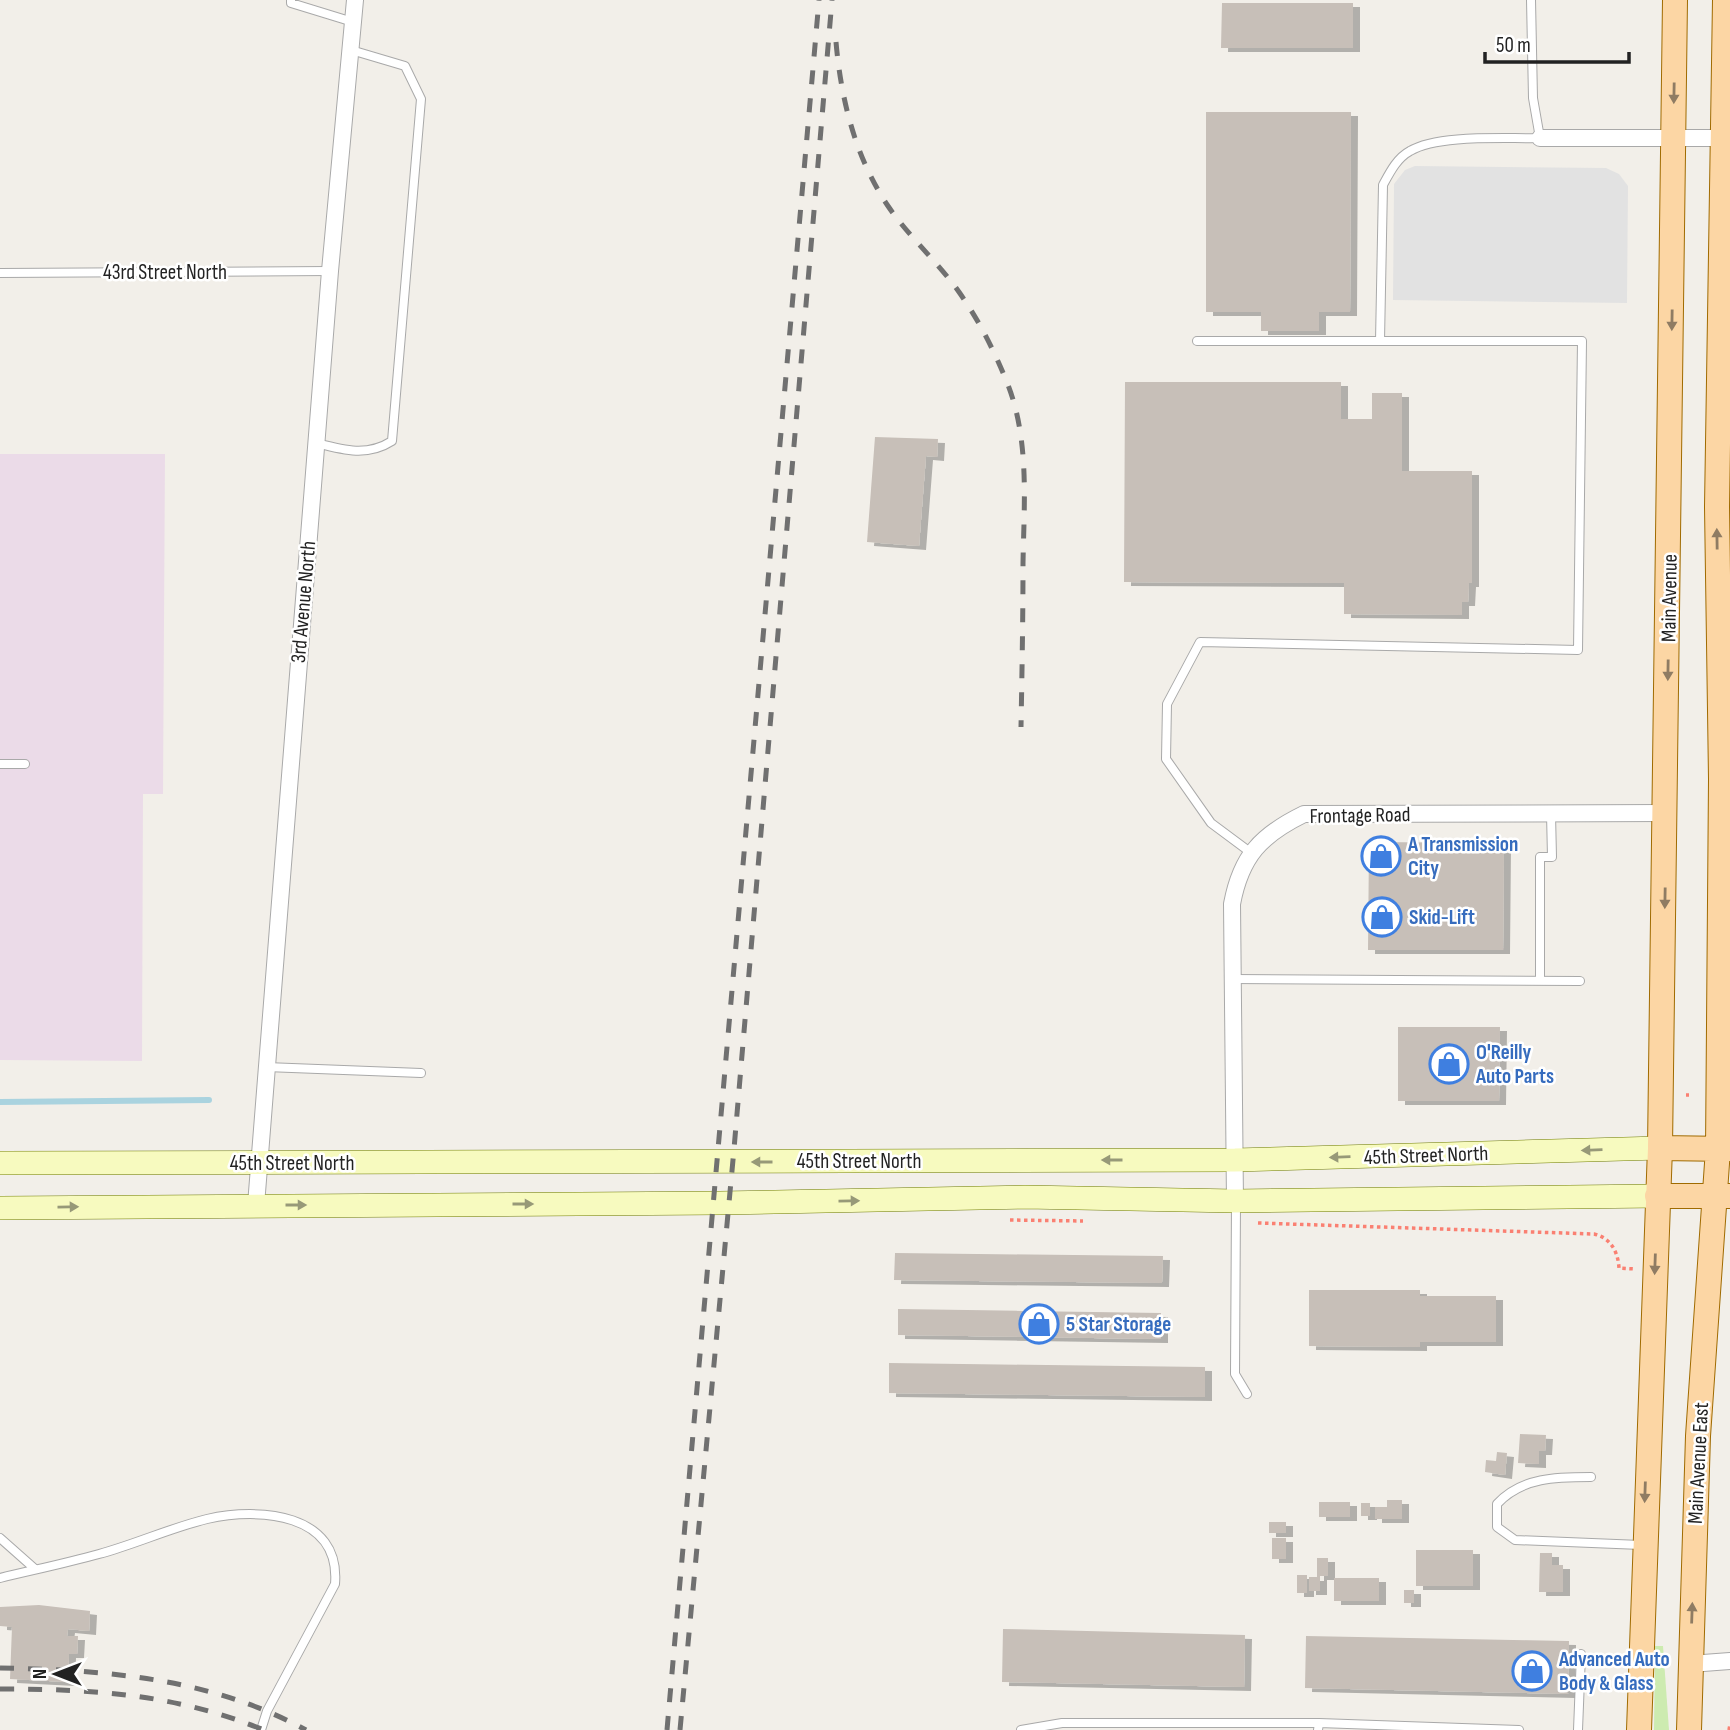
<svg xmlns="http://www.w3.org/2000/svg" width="1730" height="1730" font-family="'Sofia Sans Condensed',sans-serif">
	<defs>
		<filter id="shadow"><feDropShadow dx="7" dy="4" stdDeviation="0" flood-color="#0004"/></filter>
	</defs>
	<rect width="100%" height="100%" fill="#f2efe9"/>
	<!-- industrial -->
	<path fill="#ebdbe8" d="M0,454H165L163,794H143L142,1061L0,1060Z"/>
	<!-- grass -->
	<path fill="#cdebb0" d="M1655,1646H1663L1669,1730H1654Z"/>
	<!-- parking -->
	<path fill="#e2e2e2" d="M1415,166L1606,168L1619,174L1628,186L1627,303L1393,300L1394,184L1405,170Z"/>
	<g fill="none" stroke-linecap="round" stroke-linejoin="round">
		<!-- stream -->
		<path stroke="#aad3df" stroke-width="6" d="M0,1102L209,1100"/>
	</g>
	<!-- building -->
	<path fill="#c7bfb8" filter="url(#shadow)" d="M1222,3H1353V48H1221Z
		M1206,112H1351L1350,312H1319V331H1261V312H1206Z
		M1125,382H1341V419H1372V393H1402V471H1472V583H1469L1468,602H1462V615L1344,614V583L1124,582Z
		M875,437L938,439L937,457L926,456L919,546L867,542Z
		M1369,842L1504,843L1503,950H1368Z
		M1398,1027H1500L1499,1101H1398Z
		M895,1253L1163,1256L1162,1283L894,1280Z
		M1309,1290H1420V1296H1496V1342H1420V1347L1309,1346Z
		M898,1309L1161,1313V1339L898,1335Z
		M889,1363L1205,1367V1397L889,1393Z
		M1520,1434L1546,1435L1545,1451H1539V1464L1518,1463Z
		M1497,1452L1507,1453L1505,1475L1485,1472L1486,1460L1496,1461Z
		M1387,1500H1402V1519H1375V1507H1387Z
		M1319,1502H1350V1517H1319Z
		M1361,1503H1370V1516H1361Z
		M1269,1522H1286V1533H1269Z
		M1272,1538H1286V1559H1272Z
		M1416,1550H1473V1586H1416Z
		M1540,1553H1552V1565H1563V1592H1539Z
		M1317,1558H1328V1576H1320V1591H1309V1577H1317Z
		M1297,1575H1307V1593H1297Z
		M1334,1578H1379V1601H1334Z
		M1404,1590H1414V1603H1404Z
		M39,1605L90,1611L89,1631L68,1629L67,1636H78L77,1654H69L68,1682L10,1679L12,1627L0,1626V1607Z
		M1003,1629L1245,1635L1244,1687L1002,1682Z
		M1306,1636L1569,1641L1568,1694L1305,1688Z"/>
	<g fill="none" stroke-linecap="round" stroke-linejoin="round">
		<!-- lane casing -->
		<g stroke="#a9a9a9" stroke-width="10">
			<path id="lane" d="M291,0V3L353,22
				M0,273L330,271
				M1197,341H1582L1578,650L1200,642L1167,704L1166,759L1211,823L1250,852
				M1380,341L1383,185C1390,172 1397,158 1410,151C1438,134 1506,139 1540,138L1533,98L1531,0
				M316,443C343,450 367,457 392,441L421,99L405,66L351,50
				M0,764H25
				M1232,979L1580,981
				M1540,981V857H1552L1551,814
				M266,1067L421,1073
				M1236,1203L1235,1374L1247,1394
				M1591,1477C1557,1477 1522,1477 1497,1504V1527L1515,1540L1641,1545
				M0,1538L35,1569
				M0,1578C33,1570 67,1563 99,1554C136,1544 170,1528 207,1519C259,1507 341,1513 335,1584L267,1711L261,1730
				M1021,1730L1062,1723H1319
				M1318,1730L1319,1723L1519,1730
				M1578,1730L1581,1654"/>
		</g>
		<!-- street casing -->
		<g stroke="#a9a9a9" stroke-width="18">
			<path id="street" d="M1540,138H1730
				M1235,1201L1232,904C1241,856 1261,835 1304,814L1666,813
				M256,1205L330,271L355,0
				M1690,1664L1730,1661"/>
		</g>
		<!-- secondary casing -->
		<g stroke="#707d05" stroke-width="24">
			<path id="secondary" d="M0,1163L1235,1160L1660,1148
				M0,1208L720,1203L1025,1197L1235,1201L1657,1196"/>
		</g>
		<!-- primary casing -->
		<g stroke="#a06b00" stroke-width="26">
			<path id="primary" d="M1660,1148L1730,1149
				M1657,1196H1730
				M1639,1730L1660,1148L1675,0
				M1689,1730L1698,1436L1718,1149L1721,779L1717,507L1725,0"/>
		</g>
		<!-- path -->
		<path stroke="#fa8072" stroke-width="3.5" stroke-dasharray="3.5 3.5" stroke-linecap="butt" d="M1686,1095H1689
			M1010,1220L1083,1221
			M1258,1223L1594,1234C1611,1238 1618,1252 1619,1268L1635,1269
			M1729,1730L1730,1724"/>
		<!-- lane -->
		<use href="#lane" stroke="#fff" stroke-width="8"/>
		<!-- street -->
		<use href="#street" stroke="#fff" stroke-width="16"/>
		<!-- secondary -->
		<use href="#secondary" stroke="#f7fabf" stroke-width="23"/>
		<!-- primary -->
		<use href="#primary" stroke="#fcd6a4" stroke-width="24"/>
		<!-- rail -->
		<path stroke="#707070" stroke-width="5" stroke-dasharray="14 14" stroke-linecap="butt" d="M836,42C841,99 855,157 888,206C909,237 937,261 959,292C978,319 993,348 1006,380C1030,437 1024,503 1023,563C1023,617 1022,672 1021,727
			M0,1668C106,1670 211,1678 306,1730
			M0,1689C95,1689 175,1694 264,1730
			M667,1730L819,0
			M680,1730L734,1149L832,0"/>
	</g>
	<!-- one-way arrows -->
	<defs><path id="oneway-solid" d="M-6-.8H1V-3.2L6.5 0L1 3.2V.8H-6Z" transform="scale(1.75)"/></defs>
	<g fill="#8f7c63">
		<use href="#oneway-solid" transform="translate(1674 93) rotate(91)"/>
		<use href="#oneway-solid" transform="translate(1672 320) rotate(91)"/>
		<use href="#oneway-solid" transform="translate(1717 539) rotate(-91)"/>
		<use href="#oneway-solid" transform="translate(1668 670) rotate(91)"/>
		<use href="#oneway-solid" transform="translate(1665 898) rotate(91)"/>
		<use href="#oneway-solid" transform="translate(1655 1264) rotate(92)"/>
		<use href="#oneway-solid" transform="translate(1645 1492) rotate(92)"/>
		<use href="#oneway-solid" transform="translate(1692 1613) rotate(-88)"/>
	</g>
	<g fill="#979978">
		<use href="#oneway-solid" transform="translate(1592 1150) rotate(178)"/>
		<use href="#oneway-solid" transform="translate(1340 1157) rotate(178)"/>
		<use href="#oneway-solid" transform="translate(1112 1160) rotate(180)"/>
		<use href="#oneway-solid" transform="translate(762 1162) rotate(180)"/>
		<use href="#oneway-solid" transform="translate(849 1201) rotate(-1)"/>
		<use href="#oneway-solid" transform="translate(523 1204)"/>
		<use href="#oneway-solid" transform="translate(296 1205)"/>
		<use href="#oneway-solid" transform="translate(68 1207) rotate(-1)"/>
	</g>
	<!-- icons -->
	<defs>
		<g id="shop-ring" transform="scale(2.0125)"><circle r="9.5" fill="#fff" stroke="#3f7fe0" stroke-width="1.5"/><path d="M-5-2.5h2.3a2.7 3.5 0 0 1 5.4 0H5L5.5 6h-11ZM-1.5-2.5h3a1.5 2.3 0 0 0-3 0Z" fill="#3f7fe0"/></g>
	</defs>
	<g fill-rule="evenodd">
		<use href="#shop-ring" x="1381" y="856"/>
		<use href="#shop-ring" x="1382" y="917"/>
		<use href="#shop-ring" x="1449" y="1064"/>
		<use href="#shop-ring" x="1039" y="1324"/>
		<use href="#shop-ring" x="1532" y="1671"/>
	</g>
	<g text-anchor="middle" stroke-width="5" stroke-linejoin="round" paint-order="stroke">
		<!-- street labels -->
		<g font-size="21" fill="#222" stroke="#fff">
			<text x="165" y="279">43rd Street North</text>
			<text transform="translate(1669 598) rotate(-89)" y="7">Main Avenue</text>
			<text transform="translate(303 602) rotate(-85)" y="7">3rd Avenue North</text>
			<text transform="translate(1360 815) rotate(-1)" y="7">Frontage Road</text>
			<text transform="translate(1426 1155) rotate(-2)" y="7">45th Street North</text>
			<text x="859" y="1168">45th Street North</text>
			<text x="292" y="1170">45th Street North</text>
			<text transform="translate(1698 1463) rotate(-87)" y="7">Main Avenue East</text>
		</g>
		<!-- shop labels -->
		<g font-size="21" font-weight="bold" fill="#366cbe" stroke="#fff" text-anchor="start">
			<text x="1408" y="851">A Transmission<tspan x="1408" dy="24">City</tspan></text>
			<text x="1409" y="924">Skid-Lift</text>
			<text x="1476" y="1059">O'Reilly<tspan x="1476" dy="24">Auto Parts</tspan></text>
			<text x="1066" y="1331">5 Star Storage</text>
			<text x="1559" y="1666">Advanced Auto<tspan x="1559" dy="24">Body &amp; Glass</tspan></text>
		</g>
	</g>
	<!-- north arrow -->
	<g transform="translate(56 1674) rotate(270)" stroke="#ffffff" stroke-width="5" paint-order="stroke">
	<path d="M0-5L12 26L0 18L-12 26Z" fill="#222222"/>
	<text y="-10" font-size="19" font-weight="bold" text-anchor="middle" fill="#222222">N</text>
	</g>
	<!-- scale -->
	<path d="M1485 52v10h144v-10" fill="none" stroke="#222222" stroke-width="3.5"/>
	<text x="1496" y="52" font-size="21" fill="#222222" stroke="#ffffff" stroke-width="5" paint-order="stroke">50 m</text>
</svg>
